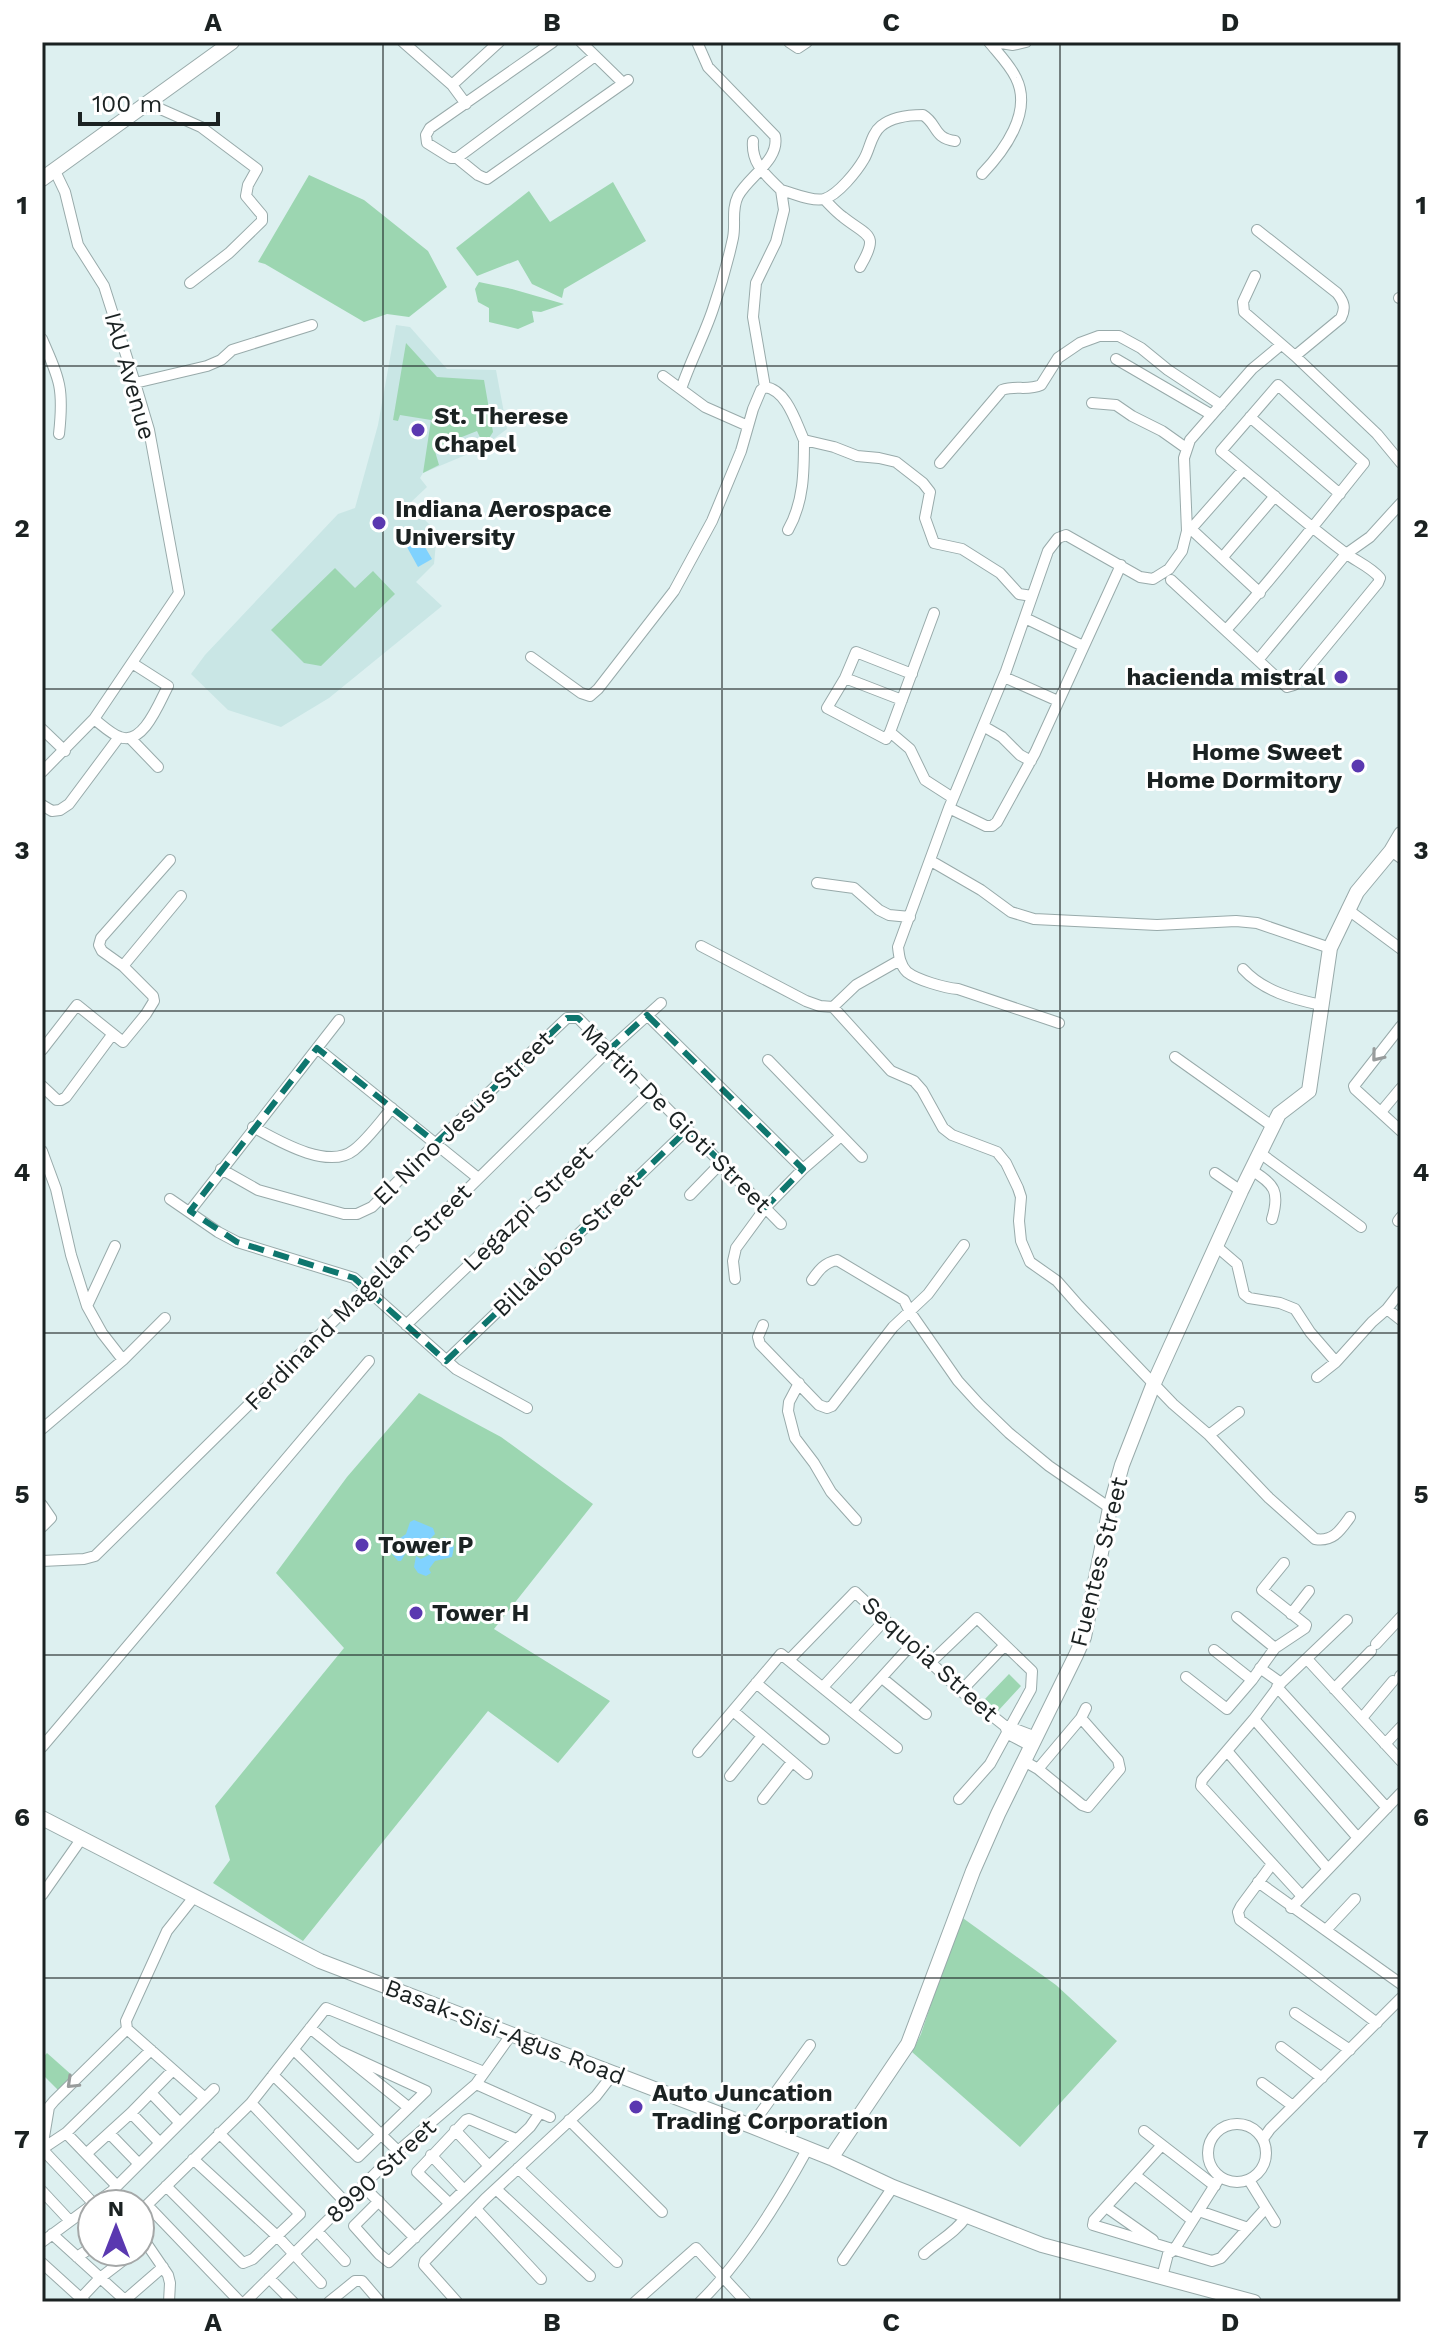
<svg xmlns="http://www.w3.org/2000/svg" width="1443" height="2344" font-family="'Work Sans',sans-serif">
	<rect width="100%" height="100%" fill="#ddf0f0"/>
	<!-- built -->
	<path fill="#c9e6e5" d="M396,325L410,327L447,369L496,370L507,429L480,449L423,473L420,478L427,487L409,504L437,532L434,564L416,582L442,606L329,698L281,727L228,710L191,674L205,655L338,514L355,508L378,425Z"/>
	<!-- green -->
	<path fill="#9cd6b1" d="M309,175L364,200L428,251L447,287L409,317L387,314L364,322L265,264L258,262Z
		M613,182L646,241L564,289L562,298L532,284L518,260L477,276L456,248L529,191L550,222Z
		M479,282L512,289L564,304L541,312L532,311L534,322L518,329L489,322V308L478,302L475,289Z
		M406,343L437,377L484,380L493,432L484,446L477,431L434,448L439,465L423,473L431,420L400,415L398,421L393,420Z
		M335,568L355,588L373,571L395,594L321,666L304,663L271,630Z
		M419,1393L501,1437L593,1504L494,1629L610,1701L558,1763L488,1711L303,1941L213,1883L230,1860L215,1806L344,1648L276,1573L347,1477Z
		M1009,1674L1021,1686L998,1711L985,1699Z
		M960,1916L1056,1985L1117,2041L1020,2147L912,2052L921,2034Z
		M47,2053L74,2077L59,2091L42,2074V2058Z"/>
	<!-- water -->
	<path fill="#80d2fe" d="M415,530L432,559L418,567L402,538Z
		M414,1520L433,1528L435,1534L431,1538L438,1545L444,1537L450,1540L454,1547L452,1557L435,1561L429,1569L431,1573L426,1576L418,1573L414,1567L416,1556L421,1559L429,1555V1547L423,1539L412,1542L401,1561H398L392,1554L393,1543L406,1534L410,1522Z"/>
	<g fill="none" stroke-linecap="round" stroke-linejoin="round">
		<!-- street casing -->
		<g stroke="#98aaaa" stroke-width="12">
			<path id="street" d="M403,42L452,85L466,104
				M553,42L430,128L426,135L427,143L451,158H457L478,175L487,179L628,80
				M581,42L622,82
				M789,42L798,48L807,42
				M995,42L1013,45L1026,42
				M452,85L499,42
				M147,103L201,127L257,169L248,185L246,196L262,215V221L229,253L190,283
				M457,158L595,56
				M982,174C1004,151 1033,112 1016,78C1010,65 998,53 989,42
				M781,190C793,193 812,202 824,199C838,195 857,171 864,159C870,149 871,134 881,126C892,117 909,115 923,115C938,124 933,138 955,141
				M824,199C830,205 836,212 843,217C868,237 880,233 860,267
				M1257,230L1337,293C1344,302 1346,308 1341,318L1295,356
				M1255,276L1243,302L1244,312L1295,356L1377,434L1401,463
				M1399,298H1401
				M42,339C60,380 64,389 59,434
				M1116,359L1212,415
				M663,376L705,407L748,426
				M135,383L207,366L221,360L232,350L312,325
				M765,387C787,390 796,423 804,440L834,447L857,456L879,458L896,462L923,483L930,492L925,518L934,543L962,549L1000,573L1019,594L1032,596
				M681,389C690,362 704,336 713,309C721,286 728,261 733,238C736,223 731,210 738,196C749,176 780,160 775,136L708,67L697,42
				M1092,403L1116,405L1132,416L1162,431L1186,448
				M1250,417L1340,494
				M940,463L1002,390C1015,385 1028,391 1041,385L1058,358L1080,343L1099,336H1119L1141,348L1168,370L1221,405
				M1243,470L1191,529L1260,593
				M788,530C804,502 804,471 804,440
				M1222,558L1275,496
				M1171,580L1287,687L1294,685L1378,583L1380,578C1370,566 1355,561 1344,552C1301,520 1262,485 1221,451L1278,385L1364,463C1319,519 1275,576 1226,630
				M934,613L890,732L910,749L925,780L953,798
				M1025,618L1083,646
				M531,657L581,693L590,696L598,689L674,591L712,521L741,451L753,409L761,390L765,387L753,317L756,283L776,242L784,210L781,190C766,175 751,164 753,141
				M1258,660L1346,554L1370,537L1401,503
				M1004,677L1058,701
				M845,678L827,708L886,739L890,732
				M902,700L845,678L856,652L912,674
				M94,719C102,725 111,734 120,737C143,746 159,703 168,686L132,663
				M983,726L1002,737L1020,755L1031,761
				M42,729L65,751
				M131,739L158,767
				M42,772L94,719L179,593L149,430L135,383L104,286L78,245L65,192L54,169
				M42,805L52,811L60,810L69,804L119,737
				M949,808L986,826H992L997,822L1035,753L1121,565
				M1391,851L1401,858
				M931,861L981,890L1011,912L1034,919L1157,925L1236,921L1257,923L1330,948
				M817,883L854,888L879,910L889,915L910,917
				M1347,909L1401,949
				M701,946L806,1001L820,1006L833,1007L856,985L900,960
				M123,966L102,951L99,945L101,938L170,860
				M1243,969C1263,991 1293,999 1321,1005
				M833,1007L891,1071L914,1081L922,1090L943,1128L952,1135L997,1152L1006,1163L1018,1188L1021,1197L1019,1221L1021,1241L1030,1262L1057,1281L1079,1306L1173,1404L1209,1435L1269,1498L1315,1539C1333,1542 1340,1531 1350,1517
				M647,1015L803,1169
				M1059,1023L958,989C945,988 917,980 907,972C900,965 899,956 898,947L949,808L1006,671L1048,551L1058,538L1066,535L1140,577L1153,579L1169,569L1182,551L1187,531L1184,458L1190,440L1252,369L1281,345
				M1401,1026L1354,1086L1355,1089L1401,1131
				M317,1048L478,1178
				M42,1050L77,1005L123,1042L146,1014L154,1001L153,996L123,966L181,896
				M1175,1057L1272,1126
				M768,1060L862,1157
				M42,1086L57,1100H61L66,1097L112,1035
				M1381,1112L1401,1088
				M253,1127C277,1140 328,1171 354,1150C368,1139 380,1122 392,1108
				M42,1151L56,1189L71,1255L87,1306L102,1333L123,1360
				M1260,1153L1361,1227
				M221,1169L258,1190L344,1214H357L372,1207L436,1143L567,1018H578L781,1224
				M1251,1170C1275,1184 1280,1192 1272,1219
				M1215,1173L1241,1191
				M690,1195L722,1162
				M170,1199L218,1232L237,1242L354,1278L456,1369L527,1408
				M190,1211L339,1020
				M1398,1221L1401,1217
				M1216,1246L1237,1264L1244,1294L1249,1298L1280,1303L1295,1309L1310,1332L1336,1362
				M735,1279L733,1261L736,1248L766,1207L803,1169L841,1136
				M812,1280C819,1270 824,1263 837,1260L904,1300L910,1312L958,1381L979,1404L1009,1433L1049,1466L1110,1508
				M87,1306L115,1246
				M1387,1309L1401,1320
				M406,1325L651,1091
				M763,1325L758,1337L760,1344L819,1405L827,1408L832,1406L893,1327L928,1294L964,1245
				M446,1361L688,1129
				M1317,1377L1336,1362L1372,1322L1387,1309L1401,1291
				M799,1383L789,1402L788,1411L795,1438L814,1463L831,1492L856,1520
				M42,1429L123,1360L165,1318
				M1209,1435L1239,1412
				M42,1505L51,1518L42,1527
				M42,1561L84,1559L95,1556L610,1049L661,1003
				M1291,1614L1309,1591
				M1237,1617L1275,1648
				M1376,1644L1401,1617
				M1214,1650L1252,1680
				M790,1659L855,1592L961,1691L1005,1726L1008,1734L1031,1746
				M1307,1659L1401,1761
				M931,1662L977,1618L1032,1671L1031,1689L990,1764L959,1799
				M1260,1668L1281,1683
				M1400,1676L1401,1675
				M1186,1677L1227,1709L1252,1680L1275,1648L1305,1628L1306,1625L1262,1590L1284,1563
				M882,1678L926,1714
				M756,1683L824,1739
				M823,1687L885,1620
				M1277,1687L1387,1808
				M1334,1689L1371,1651
				M961,1691L1004,1646
				M852,1710L912,1644
				M733,1711L807,1774
				M1362,1718L1393,1681
				M1254,1719L1358,1838
				M1007,1726L1036,1737
				M1385,1744L1401,1727
				M42,1747L369,1361
				M1227,1751L1328,1869
				M698,1752L781,1654L897,1748
				M1024,1761L1038,1769L1082,1805L1088,1807L1120,1769L1118,1760L1081,1718
				M1038,1769L1081,1718L1086,1708
				M730,1776L762,1736
				M763,1799L792,1762
				M1272,1864L1241,1906L1238,1912L1240,1920L1377,2023
				M1258,1882L1401,1984
				M42,1895L82,1838
				M1302,1896L1201,1786L1202,1780L1254,1719L1281,1683L1347,1620
				M1291,1908L1401,1793
				M1326,1930L1355,1899
				M1295,2013L1350,2050
				M310,2028L408,2107
				M127,2029L205,2098
				M1281,2047L1322,2078
				M294,2050L398,2151
				M273,2075L358,2157L426,2091L337,2050
				M1262,2083L1293,2106
				M476,2084L550,2117
				M151,2093L180,2123
				M251,2103L346,2203
				M131,2113L160,2143
				M569,2120L662,2212
				M1208 2153a29 29 0 1 1 58 0a29 29 0 1 1-58 0Z
				M751,2126L810,2045
				M455,2130L489,2166
				M1144,2131L1215,2186
				M66,2133L151,2050
				M109,2133L139,2164
				M1263,2139L1270,2129L1401,1998
				M1162,2145L1094,2220L1093,2225L1212,2261L1221,2258L1266,2208
				M42,2149L49,2107L54,2101L127,2029L126,2021L167,1931L194,1897
				M42,2149L66,2133L117,2186
				M42,2149L94,2204
				M86,2154L131,2113L173,2070
				M431,2155L463,2189
				M193,2159L277,2236L321,2283
				M518,2168L617,2262
				M1135,2175L1192,2220
				M1249,2180L1275,2222
				M166,2186L243,2263L253,2259L300,2214L219,2133
				M363,2186L415,2238
				M496,2189L590,2276
				M42,2191L70,2221
				M379,2201L354,2226L379,2254L389,2262L530,2127L539,2114
				M449,2203L417,2172L466,2120L469,2119L516,2139
				M94,2204L112,2191L214,2089
				M1106,2207L1153,2240
				M476,2209L541,2279
				M1199,2211L1248,2228
				M317,2231L345,2261
				M52,2234L127,2302
				M140,2234L168,2275L170,2283L169,2302
				M42,2242L92,2205
				M924,2254C938,2241 955,2233 966,2217
				M77,2257L92,2247
				M843,2260L893,2187
				M42,2263L85,2302
				M1162,2277L1168,2254L1174,2250L1220,2177
				M269,2278L293,2302
				M81,2298L100,2278L134,2252
				M125,2300L163,2267
				M240,2302L147,2205L251,2103L326,2008L484,2072
				M245,2302L398,2151L476,2084L511,2035
				M329,2302L355,2281H362L380,2302
				M457,2302L424,2265L425,2261L485,2199L596,2096L613,2074
				M635,2302L696,2248L746,2302
				M700,2302C743,2260 779,2201 808,2148"/>
		</g>
		<!-- secondary casing -->
		<g stroke="#98aaaa" stroke-width="16">
			<path id="secondary" d="M42,179L232,42
				M42,1818L320,1961L751,2126L831,2158L893,2187L1042,2245L1254,2302
				M831,2158L908,2044L973,1871L998,1814L1076,1655L1084,1637L1110,1508L1122,1465L1154,1383L1241,1191L1279,1114L1309,1091L1330,948L1357,892L1391,851L1401,834"/>
		</g>
		<!-- street -->
		<use href="#street" stroke="#fff" stroke-width="10"/>
		<!-- secondary -->
		<use href="#secondary" stroke="#fff" stroke-width="14"/>
	</g>
	<!-- one-way arrows -->
	<defs><path id="oneway-chevron" d="M-2-3.5L2.5 0L-2 3.5" fill="none" stroke-width="1.6" stroke-linecap="round" stroke-linejoin="round" transform="scale(2)"/></defs>
	<g stroke="#989c9c">
		<use href="#oneway-chevron" transform="translate(1377 1056) rotate(129)"/>
		<use href="#oneway-chevron" transform="translate(72 2083) rotate(136)"/>
	</g>
	<!-- marked area -->
	<path fill="none" stroke="#0f766e" stroke-width="6" stroke-dasharray="16 10" stroke-linejoin="round" d="M647,1015L803,1169L766,1207L688,1129L446,1361L354,1278L237,1242L190,1211L317,1048L436,1143L567,1018H578L610,1049Z"/>
	<!-- grid -->
	<path fill="none" stroke="#1b2222" stroke-width="2" stroke-opacity="0.55" d="M383,42V2302M722,42V2302M1060,42V2302M42,366H1401M42,689H1401M42,1011H1401M42,1333H1401M42,1655H1401M42,1978H1401"/>
	<!-- markers -->
	<g fill="#5a38b0" stroke="#fff" stroke-width="3">
		<circle cx="418" cy="430" r="8"/>
		<circle cx="379" cy="523" r="8"/>
		<circle cx="1341" cy="677" r="8"/>
		<circle cx="1358" cy="766" r="8"/>
		<circle cx="362" cy="1545" r="8"/>
		<circle cx="416" cy="1613" r="8"/>
		<circle cx="636" cy="2107" r="8"/>
	</g>
	<g text-anchor="middle" stroke-width="6" stroke-linejoin="round" paint-order="stroke">
		<!-- street labels -->
		<g font-size="24" fill="#1b2222" stroke="#fff">
			<text transform="translate(130 376) rotate(74)" y="8">IAU Avenue</text>
			<text transform="translate(463 1118) rotate(-44)" y="8">El Nino Jesus Street</text>
			<text transform="translate(676 1118) rotate(45)" y="8">Martin De Gioti Street</text>
			<text transform="translate(528 1208) rotate(-44)" y="8">Legazpi Street</text>
			<text transform="translate(567 1245) rotate(-44)" y="8">Billalobos Street</text>
			<text transform="translate(358 1297) rotate(-45)" y="8">Ferdinand Magellan Street</text>
			<text transform="translate(1099 1562) rotate(-76)" y="8">Fuentes Street</text>
			<text transform="translate(930 1659) rotate(42)" y="8">Sequoia Street</text>
			<text transform="translate(505 2032) rotate(21)" y="8">Basak-Sisi-Agus Road</text>
			<text transform="translate(381 2171) rotate(-43)" y="8">8990 Street</text>
		</g>
		<!-- poi labels -->
		<g font-size="24" font-weight="bold" fill="#1b2222" stroke="#fff" text-anchor="start">
			<text x="434" y="424">St. Therese<tspan x="434" dy="28">Chapel</tspan></text>
			<text x="395" y="517">Indiana Aerospace<tspan x="395" dy="28">University</tspan></text>
			<text x="1325" y="685" text-anchor="end">hacienda mistral</text>
			<text x="1342" y="760" text-anchor="end">Home Sweet<tspan x="1342" dy="28">Home Dormitory</tspan></text>
			<text x="378" y="1553">Tower P</text>
			<text x="432" y="1621">Tower H</text>
			<text x="652" y="2101">Auto Juncation<tspan x="652" dy="28">Trading Corporation</tspan></text>
		</g>
	</g>
	<!-- border -->
	<rect width="1443" height="2344" fill="none" stroke="#ffffff" stroke-width="88"/>
	<!-- north arrow -->
	<g transform="translate(116 2228)"><circle r="38" fill="#ffffff" stroke="#a4a7a7" stroke-width="2"/>
	<path d="M0-6L14 30L0 20L-14 30Z" fill="#5a38b0"/>
	<text y="-12" font-size="22" font-weight="bold" text-anchor="middle" fill="#1b2222">N</text>
	</g>
	<!-- scale -->
	<path d="M80 112v12h138v-12" fill="none" stroke="#1b2222" stroke-width="4"/>
	<text x="92" y="112" font-size="24" fill="#1b2222" stroke="#ffffff" stroke-width="6" paint-order="stroke">100 m</text>
	<rect x="44" y="44" width="1355" height="2256" fill="none" stroke="#1b2222" stroke-width="3"/>
	<g font-size="26" text-anchor="middle" font-weight="bold" fill="#1b2222">
		<text x="213" y="31">A</text>
		<text x="552" y="31">B</text>
		<text x="891" y="31">C</text>
		<text x="1230" y="31">D</text>
		<text x="22" y="214">1</text>
		<text x="1421" y="214">1</text>
		<text x="22" y="537">2</text>
		<text x="1421" y="537">2</text>
		<text x="22" y="859">3</text>
		<text x="1421" y="859">3</text>
		<text x="22" y="1181">4</text>
		<text x="1421" y="1181">4</text>
		<text x="22" y="1503">5</text>
		<text x="1421" y="1503">5</text>
		<text x="22" y="1826">6</text>
		<text x="1421" y="1826">6</text>
		<text x="22" y="2148">7</text>
		<text x="1421" y="2148">7</text>
		<text x="213" y="2331">A</text>
		<text x="552" y="2331">B</text>
		<text x="891" y="2331">C</text>
		<text x="1230" y="2331">D</text>
	</g>
</svg>
